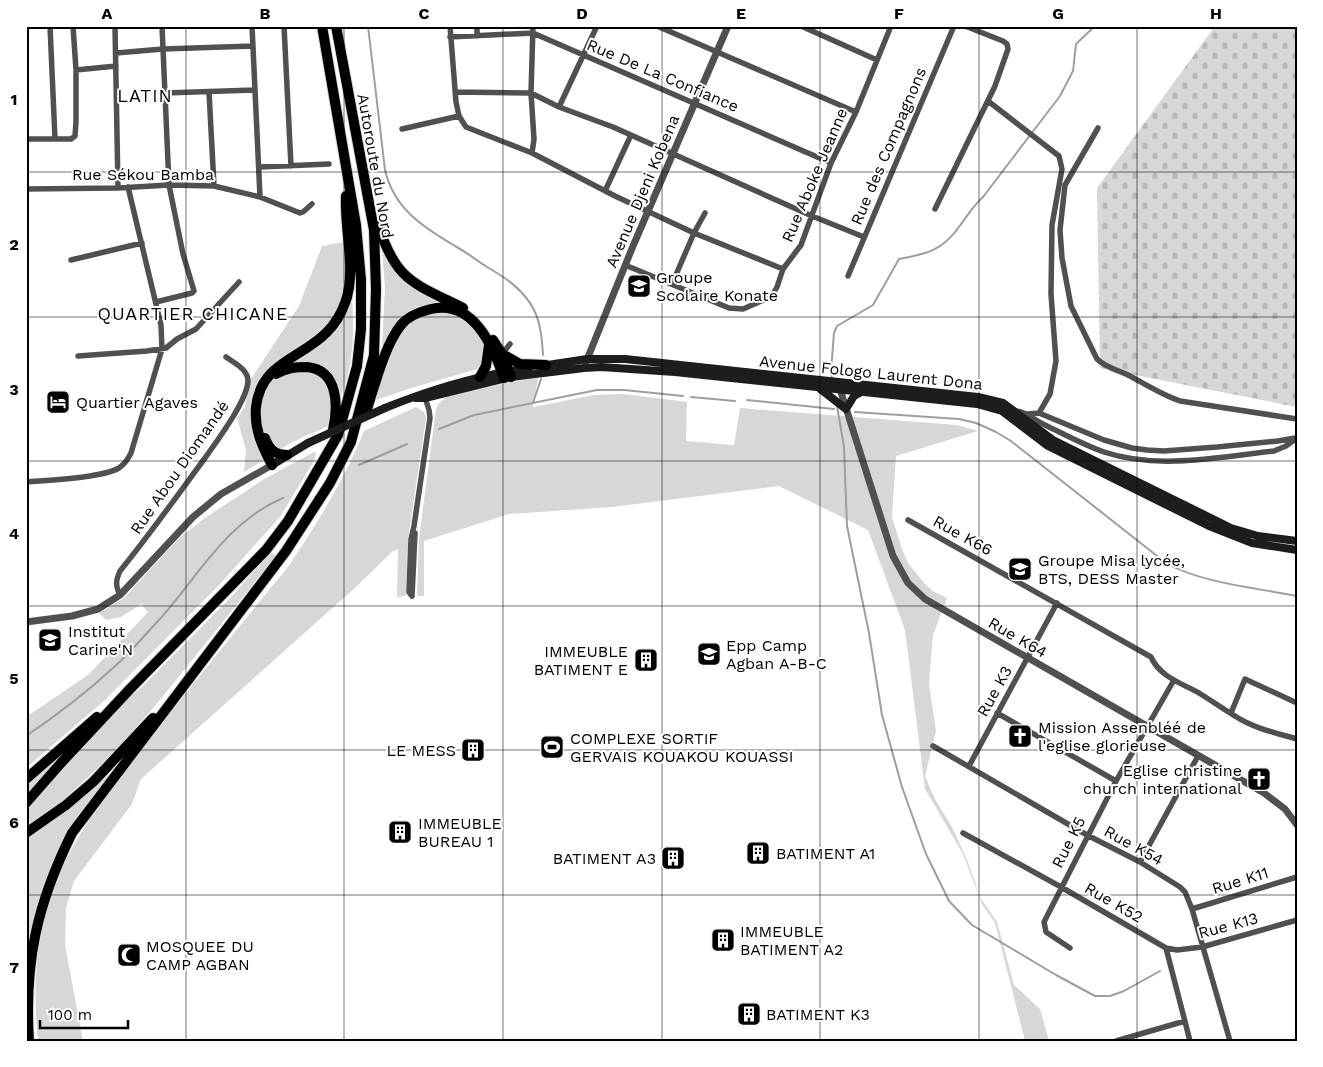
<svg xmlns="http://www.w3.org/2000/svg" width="1323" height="1067" font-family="'Work Sans',sans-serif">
	<defs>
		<pattern id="cemetery-stones" width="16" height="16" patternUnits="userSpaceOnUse" patternTransform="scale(1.25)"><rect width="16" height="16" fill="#d7d7d7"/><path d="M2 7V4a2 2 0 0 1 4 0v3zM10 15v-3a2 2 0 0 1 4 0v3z" fill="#b7b7b7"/></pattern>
	</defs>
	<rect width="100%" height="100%" fill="#fff"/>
	<!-- grass -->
	<path fill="#d7d7d7" d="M344,242C353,295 361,350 339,401C337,408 334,417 330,423C326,429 317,431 310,434C286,444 266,459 244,472L246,450L237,418L245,407L247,385L299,306L322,246Z
		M382,250L394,270L408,283L441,302C410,311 396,315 382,347L385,288Z
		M442,312C465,316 473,323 485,342L481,368L411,388L376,400C384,375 393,323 423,315C429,313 436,313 442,312Z
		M538,378L533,407L594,395L623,394L687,402L686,441L734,445L740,408L957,425L978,431L896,456L892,517L902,549L908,563L925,584L933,591L947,598L933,635L929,683L936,731L925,776L935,799L952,827L968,862L980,897L997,922L1014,985L1040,1009L1049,1041H1025L995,923L982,904L963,854L925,789L905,630L868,530L779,486L612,507L509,514L424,541V596H417L419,539L436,409L439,403L449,395L505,383Z
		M416,407L424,412L426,418L408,539L406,596L397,597L398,549L393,551L356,587L141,779L132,804L74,881L66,908L65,945L83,1041H38C33,991 35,943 51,895C71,835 125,770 164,721C205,669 246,618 288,567C317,524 344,480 364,431Z
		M316,451L315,459L280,517L220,584L105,700L26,768V717L88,675L148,612L141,604L121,617L106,620L99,613L124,598L179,538L205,518L266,478Z
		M271,552L276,556L159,701L114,753L62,801L26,826V784L141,688L232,596Z
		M121,759C99,792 69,829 53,865C39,895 31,927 26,960V840C61,815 92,790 121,759Z"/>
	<!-- cemetery -->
	<path fill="url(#cemetery-stones)" d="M1215,26H1297V407L1100,368L1097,188Z"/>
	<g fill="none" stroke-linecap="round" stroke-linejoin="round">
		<!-- stream -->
		<path stroke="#9e9e9e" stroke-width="2" d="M368,26L385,170C394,209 423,227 455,246C466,252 476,260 487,267C506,278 524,290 534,310C541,324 542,340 543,355
			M832,379L831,371L834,333L837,326L873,305L899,259C926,254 942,251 959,227C968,215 972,207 983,197L1060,96L1073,71L1076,44L1095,26
			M691,397L735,401
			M747,400L834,409
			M533,403L541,379
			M837,406L844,447L847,526L869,633L882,715L902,787L926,854L949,901L972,925L1056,975L1095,996H1110L1124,991L1160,971
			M855,412L959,419L976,423L996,432L1011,441L1166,563C1201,583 1257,588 1297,596
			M439,429L474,415L597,390H624L683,396
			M359,465L407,444
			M26,736C57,715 86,693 113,668C129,654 143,637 158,621C198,577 226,522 283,498"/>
		<!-- motorway casing -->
		<g stroke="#dbdbdb" stroke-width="12">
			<path id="motorway" d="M377,222C396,281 411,282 463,308
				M493,340L502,354L511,377
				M502,354L520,364L546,365
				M276,374C286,368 295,367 307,367C339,370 338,407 333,430
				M480,377L486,366L489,345
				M365,415C374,389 384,346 401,325C408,316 419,312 431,309C473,299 493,346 504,378
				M265,438C269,449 275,455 287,455
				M272,465C262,446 254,429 256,407C261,362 301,359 327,332C335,324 341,314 345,303C357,272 344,229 346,196
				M26,779L97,717
				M26,803L61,763L130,689L266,550L288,521L338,435L357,366L361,329V280L356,225L322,26
				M26,833L66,805L93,782L153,718
				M29,1041C24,962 37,904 72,833L286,551L330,483L351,442L374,355L376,289L374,230L336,26"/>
		</g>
		<!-- minor -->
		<path stroke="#505050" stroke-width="5.5" d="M50,26L55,139
			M115,26L118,188
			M252,26L260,197
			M284,26L291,166
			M450,26L456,102L459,116L466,127L532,153L615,196L694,233L783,269
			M477,26V36
			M657,26L856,112
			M801,26L877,60
			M450,37L533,33L831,163
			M116,53L163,49L253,46
			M76,70L116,66
			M209,92L214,186
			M455,92L531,93L559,107L613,127L812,216L864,237
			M165,93L254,90
			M988,101L1059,156L1062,169L1052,225L1051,294L1056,361L1050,394L1039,413
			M559,107L597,26
			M1098,128L1065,185L1060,230L1062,258L1071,306L1097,359C1105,367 1117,370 1128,375C1145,384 1162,395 1180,401L1297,419
			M402,129L459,116
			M26,139H71L75,136L76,122V70L73,26
			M532,153L534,139L531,93L533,26
			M260,167L329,164
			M26,189L118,188L169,185L214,186L260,197L300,213L303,212L312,204
			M605,191L631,135
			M935,209L995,86L1008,49L1007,44L1003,41L965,26
			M71,260L142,243
			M625,265L729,308L743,309L768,298L773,294L777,287L783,269L801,245L831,163L856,112L891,26
			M848,276L954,26
			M672,284L694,233L705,213
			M156,302L192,293L194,291L183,254L169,185L162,26
			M78,356L147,351L166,348L177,339L196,329L239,282
			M502,356V354L510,344
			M1015,411C1026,411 1035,421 1045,425C1064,434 1084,445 1104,452C1158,470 1219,457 1274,451L1286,446L1297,438
			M1027,414L1039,413L1104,440L1132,448L1147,450L1164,451L1217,447L1278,441L1295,438
			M26,482C49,480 101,478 119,468C125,464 128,459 131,453L162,349L161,325L128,187
			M908,520L1151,657C1160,677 1181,683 1199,693C1212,701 1223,709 1235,716C1253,728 1276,733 1297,739
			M120,595C115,585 116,580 120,571C150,534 177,496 205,458C217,441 247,401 248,381C248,369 234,363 226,357
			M412,596L409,592L411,539L414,526L430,418L429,410L424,394
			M412,596L415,533
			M997,713L1116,781
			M1231,713L1245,679L1297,703
			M933,746L1087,835L1140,862L1180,887L1185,892L1192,909L1230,1041
			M969,766L1057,603
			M963,833L1061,887L1166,948L1177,950L1202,947L1297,920
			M1140,862L1198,756
			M1192,909L1297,877
			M1070,948L1046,932L1044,922L1116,781L1174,680
			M1166,948L1190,1041
			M1116,1041L1185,1021"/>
		<!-- tertiary -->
		<path stroke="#505050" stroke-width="7" d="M586,362L633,246L728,26
			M839,386L893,556L908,583L925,599L1264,793L1285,809L1297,825
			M26,622L72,616L98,609L120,595L193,517L221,494L272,465"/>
		<!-- secondary -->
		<path stroke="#1d1d1d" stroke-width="8" d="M541,366L587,359H625L978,397L1003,403L1053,440L1231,528L1258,536L1297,541
			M819,388L846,409L854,396L863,391
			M416,398H425L511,377L584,368L601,367L675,372L977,404L1002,411L1048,446L1209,526L1252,543L1297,550
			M385,408C432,389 479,375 529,368
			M272,465L308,443"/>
		<!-- motorway -->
		<use href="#motorway" stroke="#000" stroke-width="10"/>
		<!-- secondary-bridge -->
		<path stroke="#1d1d1d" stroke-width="8" d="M308,443L385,408"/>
	</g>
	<!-- grid -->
	<path fill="none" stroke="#000" stroke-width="1" stroke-opacity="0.55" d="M186,26V1041M344,26V1041M503,26V1041M662,26V1041M820,26V1041M979,26V1041M1137,26V1041M26,172H1297M26,317H1297M26,461H1297M26,606H1297M26,750H1297M26,895H1297"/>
	<!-- icons -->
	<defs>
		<g id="school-square" transform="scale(1.25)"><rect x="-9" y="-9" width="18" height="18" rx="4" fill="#000" stroke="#fff"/><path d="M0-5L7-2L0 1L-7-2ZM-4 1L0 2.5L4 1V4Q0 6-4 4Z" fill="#fff"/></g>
		<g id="hotel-square" transform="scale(1.25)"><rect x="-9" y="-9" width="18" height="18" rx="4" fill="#000" stroke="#fff"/><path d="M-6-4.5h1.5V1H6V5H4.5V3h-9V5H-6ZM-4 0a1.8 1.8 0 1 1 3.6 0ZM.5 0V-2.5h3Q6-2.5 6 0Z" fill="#fff"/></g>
		<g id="university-square" transform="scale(1.25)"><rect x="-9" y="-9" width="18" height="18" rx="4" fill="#000" stroke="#fff"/><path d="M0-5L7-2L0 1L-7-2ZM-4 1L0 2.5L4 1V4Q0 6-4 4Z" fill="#fff"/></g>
		<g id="building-square" transform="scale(1.25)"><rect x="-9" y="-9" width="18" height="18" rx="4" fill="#000" stroke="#fff"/><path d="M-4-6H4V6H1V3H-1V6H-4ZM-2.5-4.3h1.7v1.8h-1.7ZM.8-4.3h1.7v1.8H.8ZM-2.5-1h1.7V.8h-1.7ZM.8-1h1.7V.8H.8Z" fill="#fff"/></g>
		<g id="church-square" transform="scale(1.25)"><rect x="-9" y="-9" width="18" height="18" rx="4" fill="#000" stroke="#fff"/><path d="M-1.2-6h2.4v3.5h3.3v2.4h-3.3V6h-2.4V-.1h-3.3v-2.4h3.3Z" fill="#fff"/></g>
		<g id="stadium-square" transform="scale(1.25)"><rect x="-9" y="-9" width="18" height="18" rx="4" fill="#000" stroke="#fff"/><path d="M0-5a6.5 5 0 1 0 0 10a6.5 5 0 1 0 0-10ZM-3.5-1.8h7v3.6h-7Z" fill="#fff"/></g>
		<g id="mosque-square" transform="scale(1.25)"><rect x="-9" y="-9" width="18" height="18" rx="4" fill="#000" stroke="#fff"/><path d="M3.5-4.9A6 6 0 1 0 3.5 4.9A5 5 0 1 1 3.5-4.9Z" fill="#fff"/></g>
	</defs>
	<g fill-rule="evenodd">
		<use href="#school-square" x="639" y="286"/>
		<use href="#hotel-square" x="58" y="402"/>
		<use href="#university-square" x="1020" y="569"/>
		<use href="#university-square" x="50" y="640"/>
		<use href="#school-square" x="709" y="654"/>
		<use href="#building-square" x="646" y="660"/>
		<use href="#church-square" x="1020" y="736"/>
		<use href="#stadium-square" x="552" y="747"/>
		<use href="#building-square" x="473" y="750"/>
		<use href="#church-square" x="1259" y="779"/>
		<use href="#building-square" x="400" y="832"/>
		<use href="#building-square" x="758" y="853"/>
		<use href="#building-square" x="673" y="858"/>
		<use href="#building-square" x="723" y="940"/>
		<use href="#mosque-square" x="129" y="955"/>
		<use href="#building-square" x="749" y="1014"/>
	</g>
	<g text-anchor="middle" stroke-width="4" stroke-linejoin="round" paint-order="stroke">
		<!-- street labels -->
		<g font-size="16" fill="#000" stroke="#fff">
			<text transform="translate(663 75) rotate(23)" y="6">Rue De La Confiance</text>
			<text transform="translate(888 146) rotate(-67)" y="6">Rue des Compagnons</text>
			<text transform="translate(376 166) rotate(80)" y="6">Autoroute du Nord</text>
			<text x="143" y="180">Rue Sékou Bamba</text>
			<text transform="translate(814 175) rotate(-67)" y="6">Rue Aboke Jeanne</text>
			<text transform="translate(642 191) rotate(-67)" y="6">Avenue Djeni Kobena</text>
			<text transform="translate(871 372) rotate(6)" y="6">Avenue Fologo Laurent Dona</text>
			<text transform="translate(179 467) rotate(-55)" y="6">Rue Abou Diomandé</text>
			<text transform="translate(963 535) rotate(29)" y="6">Rue K66</text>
			<text transform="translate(1018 637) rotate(30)" y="6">Rue K64</text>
			<text transform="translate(994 691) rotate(-61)" y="6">Rue K3</text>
			<text transform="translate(1068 842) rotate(-63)" y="6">Rue K5</text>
			<text transform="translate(1134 845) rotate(29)" y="6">Rue K54</text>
			<text transform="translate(1240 880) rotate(-17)" y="6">Rue K11</text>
			<text transform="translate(1114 902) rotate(30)" y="6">Rue K52</text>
			<text transform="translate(1228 925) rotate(-15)" y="6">Rue K13</text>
		</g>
		<!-- poi labels -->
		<g font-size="16" fill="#000" stroke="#fff" text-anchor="start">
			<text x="656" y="283">Groupe<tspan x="656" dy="18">Scolaire Konate</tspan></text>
			<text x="76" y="408">Quartier Agaves</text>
			<text x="1038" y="566">Groupe Misa lycée,<tspan x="1038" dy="18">BTS, DESS Master</tspan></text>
			<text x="68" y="637">Institut<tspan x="68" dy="18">Carine'N</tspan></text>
			<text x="726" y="651">Epp Camp<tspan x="726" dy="18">Agban A-B-C</tspan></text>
			<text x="628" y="657" text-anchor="end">IMMEUBLE<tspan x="628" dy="18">BATIMENT E</tspan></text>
			<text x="1038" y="733">Mission Assenbléé de<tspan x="1038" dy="18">l'eglise glorieuse</tspan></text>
			<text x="570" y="744">COMPLEXE SORTIF<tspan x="570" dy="18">GERVAIS KOUAKOU KOUASSI</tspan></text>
			<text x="456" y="756" text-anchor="end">LE MESS</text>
			<text x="1242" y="776" text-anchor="end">Eglise christine<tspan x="1242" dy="18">church international</tspan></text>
			<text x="418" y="829">IMMEUBLE<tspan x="418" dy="18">BUREAU 1</tspan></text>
			<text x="776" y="859">BATIMENT A1</text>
			<text x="656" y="864" text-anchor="end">BATIMENT A3</text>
			<text x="740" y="937">IMMEUBLE<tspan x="740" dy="18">BATIMENT A2</tspan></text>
			<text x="146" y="952">MOSQUEE DU<tspan x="146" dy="18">CAMP AGBAN</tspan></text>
			<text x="766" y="1020">BATIMENT K3</text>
		</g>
		<!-- neighbourhood labels -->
		<g font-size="18" letter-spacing="1" fill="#000" stroke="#fff">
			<text x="145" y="102">LATIN</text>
			<text x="193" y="320">QUARTIER CHICANE</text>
		</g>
	</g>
	<!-- border -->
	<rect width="1323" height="1067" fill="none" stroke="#ffffff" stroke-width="55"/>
	<!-- scale -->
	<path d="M40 1020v8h88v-8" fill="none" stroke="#000000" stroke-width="2.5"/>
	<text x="48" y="1020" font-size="15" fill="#000000" stroke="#ffffff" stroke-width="4" paint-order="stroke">100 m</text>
	<rect x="28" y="28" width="1268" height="1012" fill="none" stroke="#000" stroke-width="2"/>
	<g font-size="16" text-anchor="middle" font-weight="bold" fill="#000">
		<text x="107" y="19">A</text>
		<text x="265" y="19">B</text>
		<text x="424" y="19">C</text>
		<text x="582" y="19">D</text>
		<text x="741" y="19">E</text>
		<text x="899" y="19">F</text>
		<text x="1058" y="19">G</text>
		<text x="1216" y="19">H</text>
		<text x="14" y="105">1</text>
		<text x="14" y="250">2</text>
		<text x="14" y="395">3</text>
		<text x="14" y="539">4</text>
		<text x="14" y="684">5</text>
		<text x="14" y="828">6</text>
		<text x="14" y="973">7</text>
	</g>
</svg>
